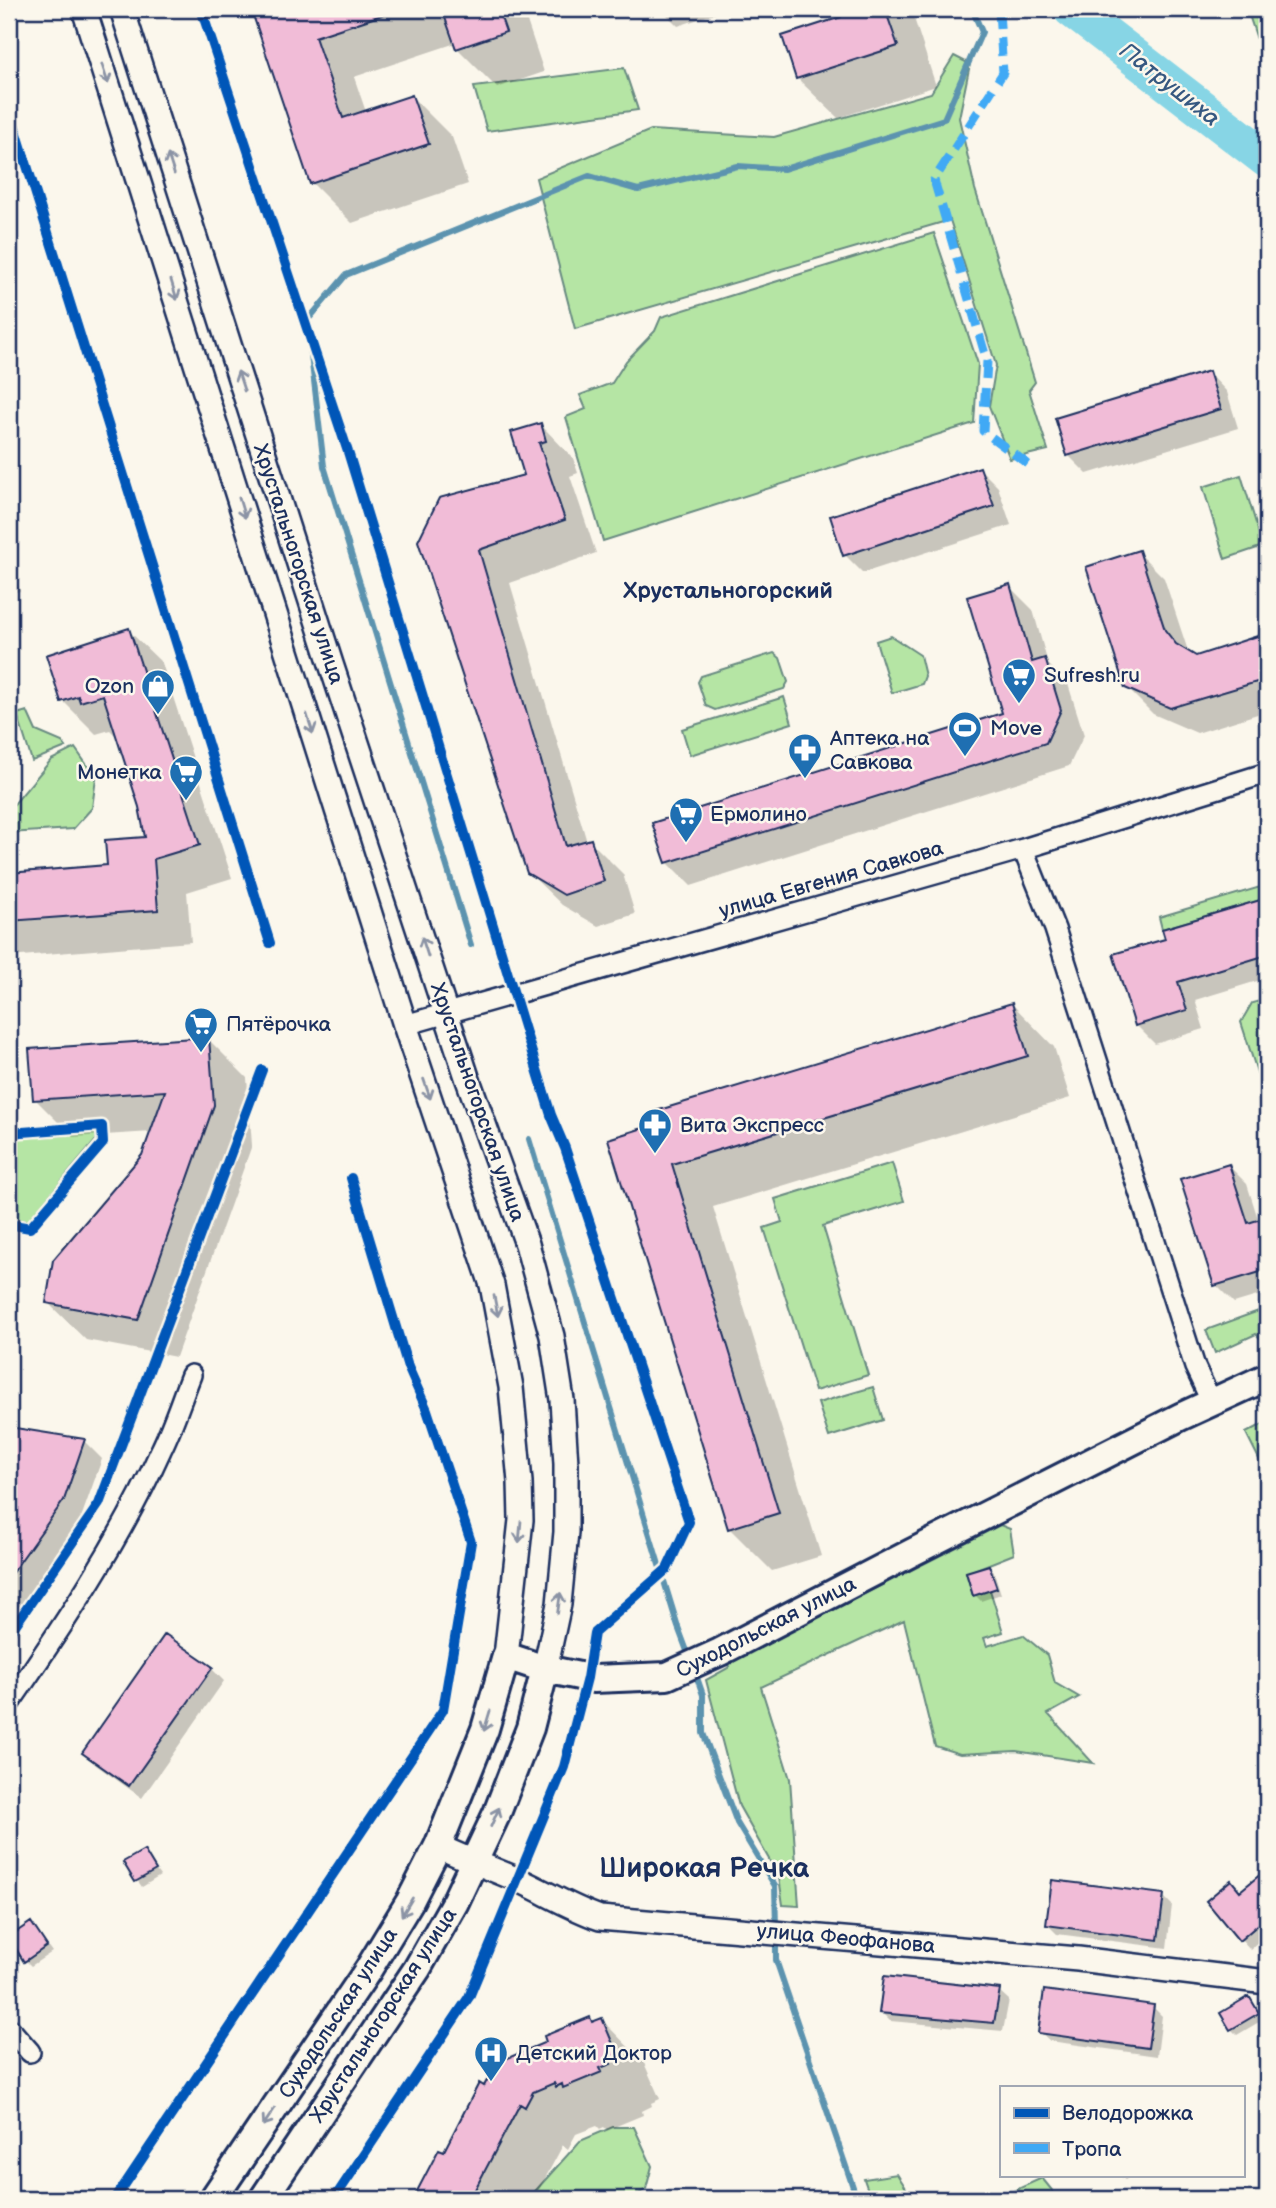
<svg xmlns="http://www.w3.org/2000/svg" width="1276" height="2208" font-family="'Balsamiq Sans',sans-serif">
	<rect width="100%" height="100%" fill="#fbf7ec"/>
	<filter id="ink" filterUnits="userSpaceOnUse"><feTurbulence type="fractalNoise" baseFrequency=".0143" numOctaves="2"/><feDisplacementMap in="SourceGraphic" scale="14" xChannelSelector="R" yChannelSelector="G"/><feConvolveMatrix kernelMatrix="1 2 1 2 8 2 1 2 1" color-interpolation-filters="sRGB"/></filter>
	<g filter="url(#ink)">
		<!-- green -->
		<path fill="#b5e5a4" stroke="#688a81" stroke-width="2" d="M1247,9H1267V52L1262,54Z
			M954,56L970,64L959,118L975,189L1035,382L1029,390L1048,450L1010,459L989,406L996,365L950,220L575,329L536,178L651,130L774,137L931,93Z
			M624,68L638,110L487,131L474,87Z
			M934,233L978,364L974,423L603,541L566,417L586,409L580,395L612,383L626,361L655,331L661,317Z
			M1241,475L1263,546L1225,559L1203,487Z
			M891,636L920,655L925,676L922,684L892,693L876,641Z
			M774,653L780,658L788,682L784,689L715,710L706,706L698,682L701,676Z
			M784,697L792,723L690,755L682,729Z
			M27,711L36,731L62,742L66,747L32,761L17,714Z
			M75,748L96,778L92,808L73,829L9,833V810L51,760Z
			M1267,885V898L1162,929L1159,917Z
			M1267,999V1103L1241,1022L1252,1003Z
			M96,1133V1140L28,1221L9,1218V1139Z
			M892,1163L904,1201L823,1226L868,1375L815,1391L764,1228L782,1222L775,1199Z
			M1267,1308V1345L1256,1334L1215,1353L1206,1330Z
			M873,1387L883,1420L829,1437L818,1403Z
			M1267,1422V1475L1246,1433Z
			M1000,1525L1010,1529L1014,1554L966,1573L973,1595L990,1590L1003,1632L984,1638L987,1646L1023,1635L1047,1655L1055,1683L1079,1697L1048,1714L1093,1763L1016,1751L960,1754L935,1746L904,1620L761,1687L790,1779L799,1906L783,1905L779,1877L739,1806L706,1680L728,1668L732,1661Z
			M613,2127H634L652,2166L646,2189L631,2199H528L580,2141Z
			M897,2174L913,2199H871L864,2179Z
			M1042,2178L1059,2199H996Z"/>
		<!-- shadow -->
		<path fill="#0003" d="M253,9H523L544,72L497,88L457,48L456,43L354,77L366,112L412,97L452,137L468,184L352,223L312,183Z
			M661,9H724L725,10L678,26Z
			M840,9H911L936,86L838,118L798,79L784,38L843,18Z
			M1209,373L1227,392L1238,428L1087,474L1068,455Z
			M541,425L573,458L578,473L570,476L596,553L510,583L587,842L590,841L623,874L635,914L598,926L562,905L528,872L420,542L526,476Z
			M980,469L998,487L1011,525L863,573L845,555Z
			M1138,552L1164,578L1189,654L1195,658L1267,635V711L1197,733L1153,714L1126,687Z
			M9,557L20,591L9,594Z
			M1009,586L1033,610L1048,664L1068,684L1084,735L1069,766L691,886L667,862L1004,714Z
			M128,630L162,663L232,878L187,892L191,942L9,957V874L108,867L147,838L141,806L117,734L115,735L110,730L96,734L63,701Z
			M1267,899V978L1195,1000L1204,1029L1155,1044L1136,1025L1167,940L1164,931Z
			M1012,1004L1054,1047L1070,1098L713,1207L821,1556L772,1571L729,1528L610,1140Z
			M208,1039L247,1078L252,1145L176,1357L86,1340L47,1302L144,1156L152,1132L73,1137L35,1099Z
			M9,1108L14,1114L16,1132L9,1133Z
			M1229,1166L1247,1184L1259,1222L1267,1219V1293L1234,1303L1216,1285Z
			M10,1429L84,1441L102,1459L81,1518L9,1622Z
			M988,1567L994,1572L1001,1594L981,1601L975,1595Z
			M212,1669L224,1681L142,1798L96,1765L84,1753Z
			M143,1852L160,1876L142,1887L125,1863Z
			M1267,1853V1864L1262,1858Z
			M1267,1871V1934L1250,1949L1241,1939V1893Z
			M1163,1896L1172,1905L1167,1948L1057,1934L1048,1925Z
			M36,1930L52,1952L31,1966L25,1960Z
			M999,1991L1009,2000L1003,2031L890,2021L881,2012Z
			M1249,1999L1264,2019L1237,2035L1231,2029Z
			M1153,2007L1162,2016L1157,2056L1050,2041L1040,2032Z
			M589,2019L594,2024L602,2020L644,2063L660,2099L651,2103L652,2106L642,2111L643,2115L626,2122L607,2130L604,2127L600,2129L597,2126L576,2134L568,2149L563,2145L534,2199H425L418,2193L484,2088L548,2043Z
			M1119,2175H1133L1125,2180Z"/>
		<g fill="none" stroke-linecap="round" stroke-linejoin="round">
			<!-- stream -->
			<path stroke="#5c93af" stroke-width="6" d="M471,945L324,466L307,321L346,275L589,176L638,190L738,166L784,169L944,119L982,32L972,9
				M529,1139L678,1627L690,1659
				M694,1669L703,1695V1733L737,1823L775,1886L776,1927
				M776,1938V1960L857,2199"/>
			<!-- river -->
			<path stroke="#87d5e5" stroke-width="38" d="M1072,9L1267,159"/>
		</g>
		<!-- building -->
		<path fill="#f1bcd7" stroke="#1b2f5e" stroke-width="2" d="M251,9H390L391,12L315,37L343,118L412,95L429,144L310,184Z
			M442,9H498L506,32L456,49Z
			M838,9H885L898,46L796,79L782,36L841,17Z
			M1209,371L1221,409L1067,456L1055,418Z
			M541,423L546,441L539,443L565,520L479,550L566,846L591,839L604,881L564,895L527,873L418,541L439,498L524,475L511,432Z
			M980,467L994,506L843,556L830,516Z
			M1139,550L1165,630L1176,644L1196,656L1267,633V679L1170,708L1125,688L1086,567Z
			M1010,584L1032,662L1045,658L1061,710L1046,743L666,863L652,823L1002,713L967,597Z
			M129,628L200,845L154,859L158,910L9,921V873L107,865L105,840L145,837L139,807L103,695L80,702L78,696L61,702L46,655Z
			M1267,898V955L1178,982L1187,1010L1135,1026L1113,954L1165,939L1162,929Z
			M1012,1003L1028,1056L672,1164L779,1513L728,1529L608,1139L659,1123L656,1111Z
			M209,1037L214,1105L138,1320L46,1303L53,1260L142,1155L165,1091L33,1100L29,1049Z
			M1229,1164L1248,1223L1267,1217V1270L1214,1286L1180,1179Z
			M9,1427L85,1439L64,1500L9,1577Z
			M989,1565L997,1588L973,1596L966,1572Z
			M165,1634L213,1667L129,1786L82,1753Z
			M144,1850L156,1870L135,1882L123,1862Z
			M1267,1869V1917L1239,1941L1206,1901L1231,1880L1240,1891Z
			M1052,1880L1164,1894L1158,1940L1046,1925Z
			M31,1922L47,1946L24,1962L9,1937Z
			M884,1976L1000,1989L994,2023L879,2013Z
			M1044,1990L1154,2005L1148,2048L1038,2033Z
			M1249,1996L1259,2013L1230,2030L1220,2013Z
			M590,2017L592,2022L602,2018L618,2056L609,2060L611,2064L600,2068L602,2072L563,2088L562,2084L556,2087L554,2083L533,2092L525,2107L520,2104L470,2199H427L416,2193L439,2149L444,2151L479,2083L484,2086L496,2063L546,2042L544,2036Z"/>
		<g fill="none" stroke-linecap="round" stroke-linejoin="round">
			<!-- minor casing -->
			<g stroke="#1b2f5e" stroke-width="24">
				<path id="minor" d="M1023,849L1055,929L1195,1367L1212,1403
					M405,1025L1023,849L1267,773
					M9,1704C65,1623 120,1541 161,1450C173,1426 181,1400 191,1375
					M9,2028L30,2052"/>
			</g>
			<!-- tertiary casing -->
			<g stroke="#1b2f5e" stroke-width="28">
				<path id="tertiary" d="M84,9L405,1025L492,1285L511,1387L520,1482L521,1520L506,1656
					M122,9L331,664L467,1077L527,1244L552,1336L562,1400L566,1464V1532L559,1604L545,1669
					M438,1846C467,1860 496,1870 525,1883C550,1895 574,1909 600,1918L1078,1959L1267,1982"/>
			</g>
			<!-- secondary casing -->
			<g stroke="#1b2f5e" stroke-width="32">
				<path id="secondary" d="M213,2199L368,1970L410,1901L438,1846L485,1729L506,1656L545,1669L594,1679L667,1676L720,1652L911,1553L1180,1417L1267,1377
					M263,2199L417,1969L455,1902L497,1813L530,1728L545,1669"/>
			</g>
			<!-- minor -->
			<use href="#minor" stroke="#fbf7ec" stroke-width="19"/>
			<!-- tertiary -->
			<use href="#tertiary" stroke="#fbf7ec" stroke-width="23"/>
			<!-- secondary -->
			<use href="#secondary" stroke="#fbf7ec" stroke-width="26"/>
			<!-- quiet -->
			<path stroke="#3fa9f5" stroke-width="9" stroke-dasharray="18 9" stroke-linecap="butt" d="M999,11L1003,73L934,180L987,361L983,431L1029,465"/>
			<!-- cycleway casing -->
			<g stroke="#fbf7ec" stroke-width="15">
				<path id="cycleway" d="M201,9L349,455L551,1115L565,1148L689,1522L667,1569L594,1633L587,1678L564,1767L469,1997L334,2199
					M9,108L270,943
					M9,1133L102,1126L103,1143L30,1228L9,1224
					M9,1634L99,1504L262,1070
					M115,2199L443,1710L471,1542L427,1410L408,1367L351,1178"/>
			</g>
			<!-- cycleway -->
			<use href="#cycleway" stroke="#0057b8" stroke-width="10"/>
		</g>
		<!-- one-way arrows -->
		<defs><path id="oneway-shaft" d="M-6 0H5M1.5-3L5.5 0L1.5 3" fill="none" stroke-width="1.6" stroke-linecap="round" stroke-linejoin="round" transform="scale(1.75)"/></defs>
		<g stroke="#8b93a5">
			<use href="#oneway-shaft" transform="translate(105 74) rotate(72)"/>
			<use href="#oneway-shaft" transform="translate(171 164) rotate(-108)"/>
			<use href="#oneway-shaft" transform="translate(174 290) rotate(73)"/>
			<use href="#oneway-shaft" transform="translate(241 381) rotate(-108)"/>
			<use href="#oneway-shaft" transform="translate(242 508) rotate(73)"/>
			<use href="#oneway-shaft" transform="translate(310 724) rotate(72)"/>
			<use href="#oneway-shaft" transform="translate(425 947) rotate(-108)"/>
			<use href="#oneway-shaft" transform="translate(427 1089) rotate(71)"/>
			<use href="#oneway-shaft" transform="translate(496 1306) rotate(79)"/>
			<use href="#oneway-shaft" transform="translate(520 1532) rotate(95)"/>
			<use href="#oneway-shaft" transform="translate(559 1603) rotate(-82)"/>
			<use href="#oneway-shaft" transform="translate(487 1721) rotate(107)"/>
			<use href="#oneway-shaft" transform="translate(495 1817) rotate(-66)"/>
			<use href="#oneway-shaft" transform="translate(407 1907) rotate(121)"/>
			<use href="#oneway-shaft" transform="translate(269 2117) rotate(124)"/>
		</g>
	</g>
	<!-- icons -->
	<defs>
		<g id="supermarket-pin" transform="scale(1.75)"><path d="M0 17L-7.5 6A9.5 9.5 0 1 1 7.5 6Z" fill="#1f6fb2" stroke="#fbf7ec"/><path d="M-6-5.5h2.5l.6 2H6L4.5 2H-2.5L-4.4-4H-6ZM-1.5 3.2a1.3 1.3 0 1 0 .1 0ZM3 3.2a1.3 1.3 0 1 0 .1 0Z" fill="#fff"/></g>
		<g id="shop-pin" transform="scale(1.75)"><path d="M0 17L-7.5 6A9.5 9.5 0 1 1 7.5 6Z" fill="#1f6fb2" stroke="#fbf7ec"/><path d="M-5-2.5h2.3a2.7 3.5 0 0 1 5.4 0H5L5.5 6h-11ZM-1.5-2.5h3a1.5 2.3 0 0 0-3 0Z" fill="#fff"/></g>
		<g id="stadium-pin" transform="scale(1.75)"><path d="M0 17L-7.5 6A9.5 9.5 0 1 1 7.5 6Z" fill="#1f6fb2" stroke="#fbf7ec"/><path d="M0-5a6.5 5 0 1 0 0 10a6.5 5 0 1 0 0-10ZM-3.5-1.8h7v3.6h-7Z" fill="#fff"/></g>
		<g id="pharmacy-pin" transform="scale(1.75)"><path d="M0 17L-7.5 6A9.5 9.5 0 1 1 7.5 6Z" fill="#1f6fb2" stroke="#fbf7ec"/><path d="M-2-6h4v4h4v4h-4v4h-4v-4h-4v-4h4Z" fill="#fff"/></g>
		<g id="hospital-pin" transform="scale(1.75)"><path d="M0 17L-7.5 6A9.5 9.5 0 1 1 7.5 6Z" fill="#1f6fb2" stroke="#fbf7ec"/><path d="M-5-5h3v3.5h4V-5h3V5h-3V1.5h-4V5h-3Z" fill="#fff"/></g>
	</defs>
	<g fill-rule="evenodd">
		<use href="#supermarket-pin" x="1019" y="675"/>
		<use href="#shop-pin" x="158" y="686"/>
		<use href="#stadium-pin" x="965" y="728"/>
		<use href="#pharmacy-pin" x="805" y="750"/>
		<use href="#supermarket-pin" x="186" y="772"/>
		<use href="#supermarket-pin" x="686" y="814"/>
		<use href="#supermarket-pin" x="201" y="1024"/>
		<use href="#pharmacy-pin" x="655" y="1125"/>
		<use href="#hospital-pin" x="491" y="2053"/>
	</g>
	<g text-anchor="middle" stroke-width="5" stroke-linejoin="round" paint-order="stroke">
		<!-- street labels -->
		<g font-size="21" fill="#1b2f5e" stroke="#fbf7ec">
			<text transform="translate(299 564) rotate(72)" y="7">Хрустальногорская улица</text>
			<text transform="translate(831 879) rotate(-16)" y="7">улица Евгения Савкова</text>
			<text transform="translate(478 1102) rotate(71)" y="7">Хрустальногорская улица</text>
			<text transform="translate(766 1627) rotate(-27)" y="7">Суходольская улица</text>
			<text transform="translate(846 1938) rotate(5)" y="7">улица Феофанова</text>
			<text transform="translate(338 2013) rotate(-57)" y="7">Суходольская улица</text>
			<text transform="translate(383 2015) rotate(-57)" y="7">Хрустальногорская улица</text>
		</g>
		<!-- poi labels -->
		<g font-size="21" fill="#1b2f5e" stroke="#fbf7ec" text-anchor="start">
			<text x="1044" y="682">Sufresh.ru</text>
			<text x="134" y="693" text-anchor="end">Ozon</text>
			<text x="990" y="735">Move</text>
			<text x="830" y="745">Аптека на<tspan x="830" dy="24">Савкова</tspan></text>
			<text x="162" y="779" text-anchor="end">Монетка</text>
			<text x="710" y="821">Ермолино</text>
			<text x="226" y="1031">Пятёрочка</text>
			<text x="680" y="1132">Вита Экспресс</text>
			<text x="516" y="2060">Детский Доктор</text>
		</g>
		<!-- water labels -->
		<g font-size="23" font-style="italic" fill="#365880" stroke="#fbf7ec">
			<text transform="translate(1170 84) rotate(38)" y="8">Патрушиха</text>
		</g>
		<!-- neighbourhood labels -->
		<g font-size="23" font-weight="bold" fill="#1b2f5e" stroke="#fbf7ec">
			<text x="728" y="598">Хрустальногорский</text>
		</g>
		<!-- district labels -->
		<g font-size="28" font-weight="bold" fill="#1b2f5e" stroke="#fbf7ec">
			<text x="704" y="1877">Широкая Речка</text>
		</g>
	</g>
	<!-- margin -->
	<rect width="1276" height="2208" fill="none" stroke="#fbf7ec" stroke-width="35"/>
	<rect x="18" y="18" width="1241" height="2173" fill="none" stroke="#1b2f5e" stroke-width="2.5" filter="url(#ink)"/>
	<!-- legend -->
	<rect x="1000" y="2086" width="245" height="91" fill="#fbf7ec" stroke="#a1a7b3" stroke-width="2"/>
	<rect x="1014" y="2108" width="35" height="10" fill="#0057b8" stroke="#a1a7b3" stroke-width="2"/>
	<text x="1062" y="2120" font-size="21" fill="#1b2f5e">Велодорожка</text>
	<rect x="1014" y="2143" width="35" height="10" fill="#3fa9f5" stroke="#a1a7b3" stroke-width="2"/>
	<text x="1062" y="2156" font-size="21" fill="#1b2f5e">Тропа</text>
</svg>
